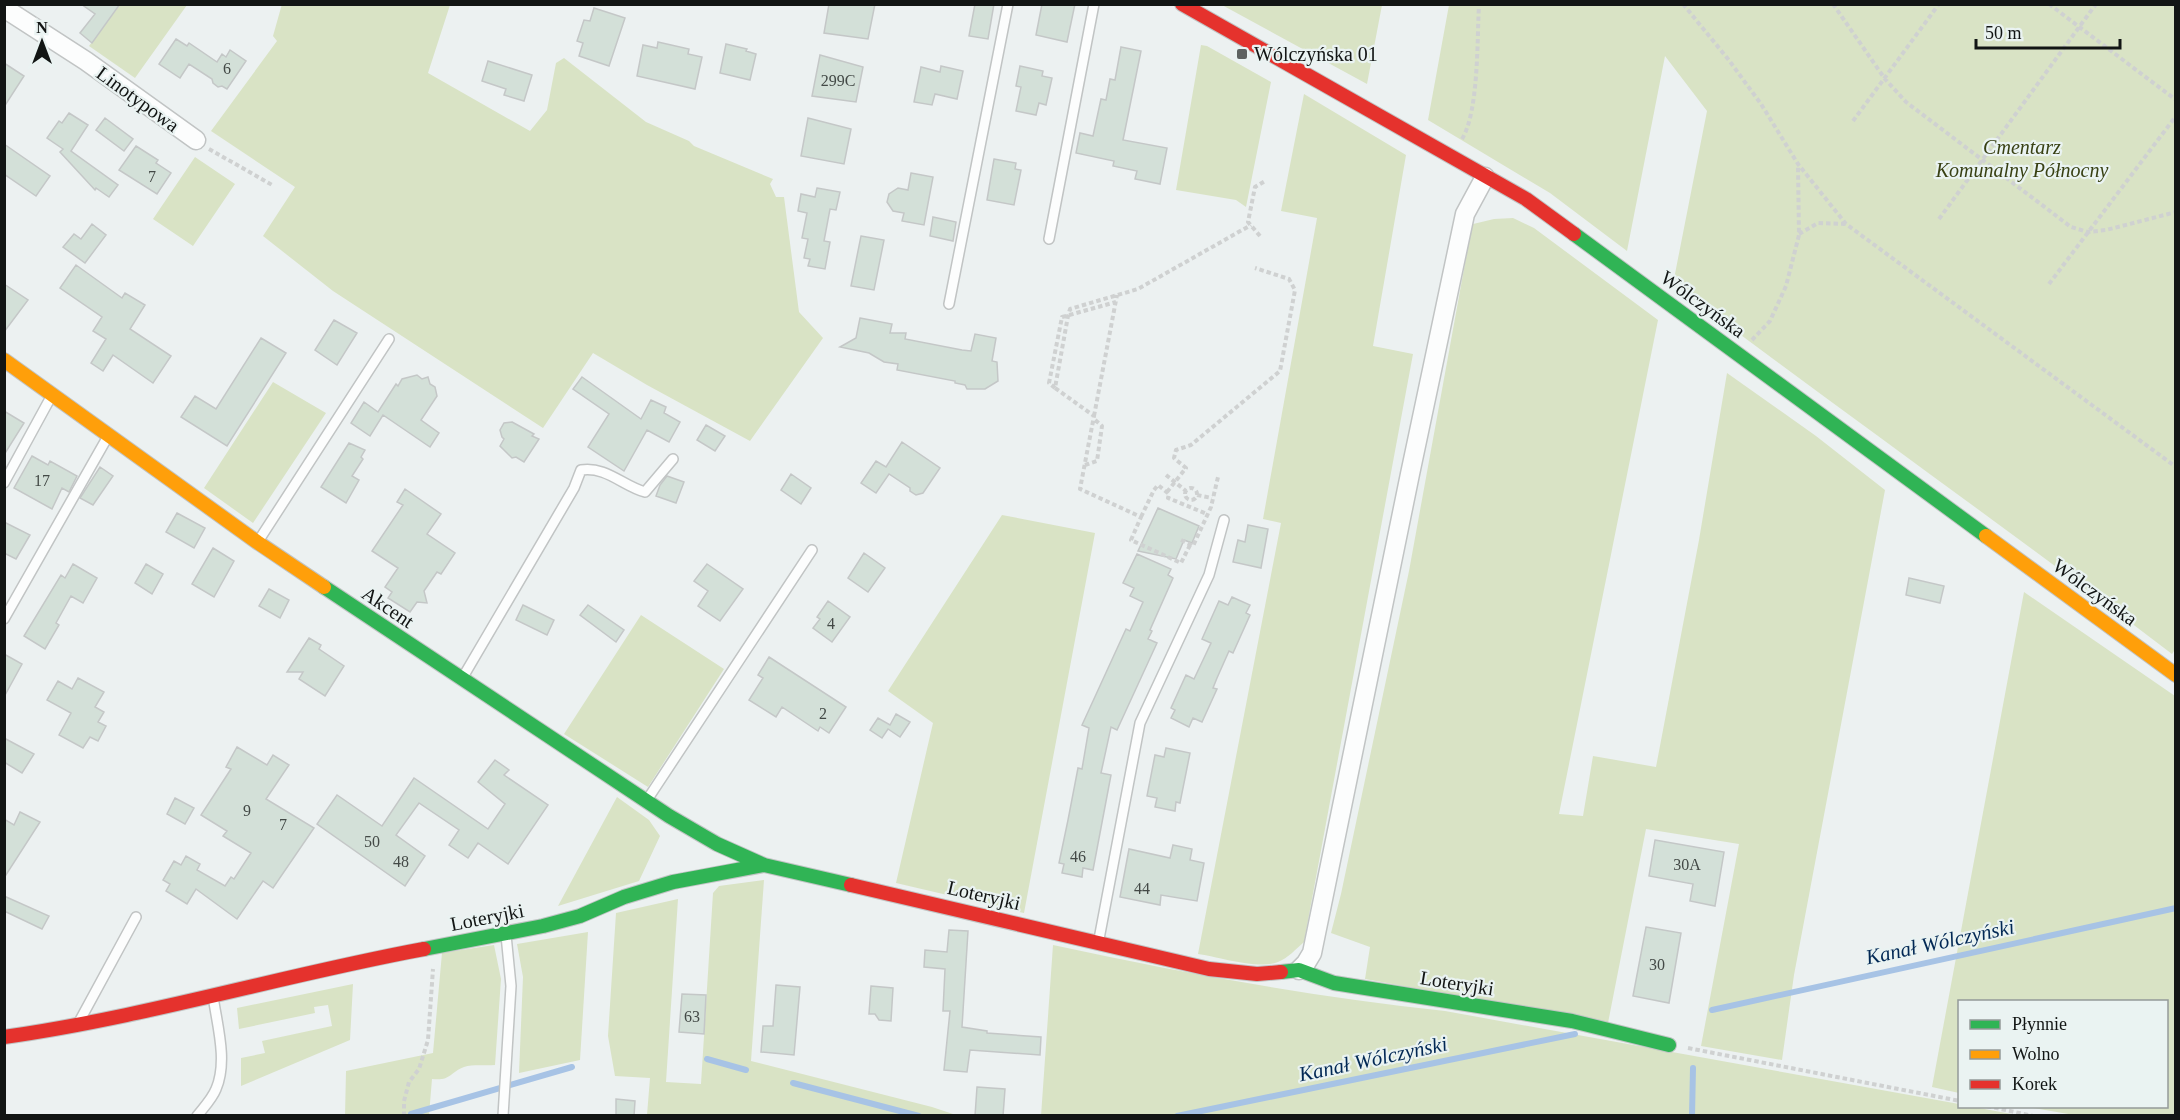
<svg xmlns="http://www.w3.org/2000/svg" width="2180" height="1120" font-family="'Times New Roman',serif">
	<rect width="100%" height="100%" fill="#ecf1f1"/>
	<!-- green -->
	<path fill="#d9e3c5" d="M282,4L450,5L428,73L530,131L547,110L556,63L564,58L646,122L689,141L694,146L773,179L770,184L776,197H784L799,312L823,338L750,441L647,385L593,353L543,428L333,291L263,236L295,187L211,131L277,41L273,36Z
		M120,5H187L135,78L89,46Z
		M1222,5H1382L1367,84Z
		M1449,5H2175L2176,648L2172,654C2007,528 1838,409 1673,284L1707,111L1665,56L1627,251L1550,193L1428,120Z
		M1201,45L1207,46L1271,82L1246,207L1236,200L1176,190Z
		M1304,94L1406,155L1373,346L1413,354L1304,942C1296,949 1288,958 1278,962C1259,970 1219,957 1198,954L1281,523L1263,519L1317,218L1281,211Z
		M195,157L235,184L193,246L153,219Z
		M1513,218L1534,228L1658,320L1559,814L1583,816L1593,756L1656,767L1699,540L1727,373L1816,436L1885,490L1794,975L1782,1060L1701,1046L1739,844L1646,829L1608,1023L1365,979L1370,947L1331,933L1341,894L1409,571L1468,247L1469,225L1494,219Z
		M273,382L326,413L253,523L204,488Z
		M1002,515L1095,533L1024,913L896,883L933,723L888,691Z
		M2024,592L2175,696V1115H2074L2028,1107L2166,1106V1002H1960L1959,1093L1932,1087Z
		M641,615L724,669L648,787L564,734Z
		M617,797L649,820L660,836L639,881L558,906Z
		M764,880L751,1061L932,1107L956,1115H647L650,1078L615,1076L608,1036L616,913L678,899L666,1082L701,1084L713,893L719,886Z
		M588,932L580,1060L519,1073L523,977L517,944Z
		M494,945L501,979L495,1065C485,1066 473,1064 464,1067C449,1073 451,1081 432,1079L429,1115L345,1116L346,1071L433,1053L442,953Z
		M1053,945C1182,973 1313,997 1445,1011L1959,1104L1960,1106L1974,1107L2017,1115L1041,1116Z
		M353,984L350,1040L241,1086V1058L265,1053L262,1041L332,1026L328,1005L314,1007L315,1013L239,1029L237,1008Z"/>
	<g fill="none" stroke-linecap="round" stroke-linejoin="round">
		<!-- stream -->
		<path stroke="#a7c3e5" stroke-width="6" d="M1712,1010L2176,908
			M707,1059L746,1070
			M793,1083L919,1116
			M411,1114L572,1067
			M1177,1116L1575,1034
			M1692,1116L1693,1068"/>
	</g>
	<!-- building -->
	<path fill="#d3e0d8" stroke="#c4c7c7" stroke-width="1.5" d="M81,4H120L92,43L80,33L95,14Z
		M829,4H875L868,39L824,33Z
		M975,4H994L988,39L969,36Z
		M1042,4H1075L1067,42L1036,35Z
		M594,8L625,18L609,66L579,56L583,43L577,41L584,20L590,21Z
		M176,39L187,46L189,43L217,62L222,54L226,57L230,50L246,61L227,89L222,86L218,87L213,83L212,79L189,64L180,78L159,64Z
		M658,42L689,49L688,54L702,57L695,89L637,76L643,45L657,48Z
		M726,44L747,49L746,51L756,54L750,80L720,73Z
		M1121,47L1141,51L1123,140L1167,148L1160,184L1135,179L1137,171L1113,166L1114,161L1076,153L1080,133L1093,136L1101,99L1106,100L1110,79L1115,80Z
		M820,55L863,67L856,102L812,96Z
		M488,61L532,75L524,101L504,95L506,89L482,81Z
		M4,63L24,76L4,107Z
		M941,66L963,71L957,99L935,94L932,105L914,102L921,67L940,72Z
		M1020,66L1043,71L1042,76L1052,78L1046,105L1039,103L1036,115L1016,111L1021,87L1016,86Z
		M69,113L88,125L71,151L118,185L109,197L96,188L95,190L60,152L63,149L47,138L59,121L62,123Z
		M105,118L133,139L124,151L96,130Z
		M808,118L851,129L844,164L801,156Z
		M4,144L50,176L36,196L4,174Z
		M136,146L158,160L156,163L171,173L157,194L119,170Z
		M994,159L1016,163L1015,169L1021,170L1014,205L987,200Z
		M911,173L933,177L924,225L902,221L904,213L893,211L887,202L889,194L898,188L908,190Z
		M817,188L840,192L836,210L830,209L824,241L830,242L825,269L808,266L810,259L804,258L808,239L802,238L807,213L798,211L801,194L815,197Z
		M933,217L956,222L953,241L930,236Z
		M92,224L106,235L85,263L63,247L74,234L81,239Z
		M861,236L884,240L874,290L851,286Z
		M76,265L122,298L125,293L145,305L130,329L171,356L153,383L113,355L103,371L91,363L106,339L93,331L102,317L60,288Z
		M4,284L28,300L4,332Z
		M860,318L892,324L890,333H906L905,339L962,350L971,351L975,334L996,338L992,361L997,362L998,381L985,389H967L965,385L955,383V381L897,370L898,364L884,362L869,353L840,347L856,338Z
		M334,320L357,333L337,365L315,350Z
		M261,338L286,353L227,446L181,417L195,396L216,409Z
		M417,375L422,379L428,377L430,384L435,387L437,396L421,420L439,433L430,447L383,415L370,436L351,423L364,402L378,412L396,384L398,386L402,379Z
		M582,377L641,419L651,400L666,407L664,413L680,422L669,442L647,430L624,471L588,447L609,414L573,389Z
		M4,411L24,423L4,455Z
		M512,422L534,434L532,436L539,439L524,462L516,457L512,458L500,446L504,439L502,437L500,430L504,423Z
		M706,425L725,436L715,451L697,440Z
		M902,442L940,468L923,493L916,495L910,491V488L889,474L876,493L861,483L876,461L886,467Z
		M349,443L365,450L361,457L363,459L352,476L359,480L346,503L321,487Z
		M32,456L48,465L50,461L77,476L69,492L62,488L52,509L14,488Z
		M100,467L113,476L93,505L80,498Z
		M791,474L811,488L801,504L781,490Z
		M667,476L684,482L676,503L656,496L660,485Z
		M405,489L441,514L427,534L455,553L441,574L437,572L424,591L427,603L417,602L410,612L388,598L392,592L385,587L398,568L372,551L403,505L397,502Z
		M1158,508L1199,526L1192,543L1184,540L1176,559L1138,551Z
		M177,513L205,528L194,548L166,532Z
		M4,522L30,535L16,559L4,553Z
		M1248,525L1268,529L1261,568L1233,562L1238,540L1245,542Z
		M213,548L234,561L214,597L192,584Z
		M864,553L885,568L868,592L848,578Z
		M1137,554L1171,569L1168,575L1173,578L1150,630L1152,631L1148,639L1157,643L1117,730L1111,727L1101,773L1111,775L1093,870L1083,868L1082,877L1062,873L1064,864L1059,863L1068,820L1078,768L1082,769L1089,728L1082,725L1126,629L1130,631L1143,602L1130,596L1134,588L1123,583Z
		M73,564L97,578L83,603L71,596L56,623L59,625L45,649L24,636L61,575L65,578Z
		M146,564L163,574L152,594L135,583Z
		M707,564L743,589L720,621L698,606L708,591L694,581Z
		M1909,578L1944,586L1940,603L1906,595Z
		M269,589L289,600L280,618L259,606Z
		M1232,597L1250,605L1246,613L1250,615L1233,653L1229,651L1217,678L1213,688L1217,689L1202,722L1193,718L1189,727L1171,718L1175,710L1171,708L1186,675L1194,679L1203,660L1211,643L1202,639L1219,601L1228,605Z
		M828,601L850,617L832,642L813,628L820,619L817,617Z
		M523,605L554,620L547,635L516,620Z
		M588,605L624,630L616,642L580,615Z
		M309,638L321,645L319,649L344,666L325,696L299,679L303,672H287Z
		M4,654L22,664L4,697Z
		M769,657L846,707L829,733L820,727L818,731L782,707L776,717L749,700L763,678L758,675Z
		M78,678L104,692L95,707L104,712L98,722L106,726L98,741L90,737L83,748L59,735L71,713L47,700L58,681L72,689Z
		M896,714L910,722L900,737L888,729L882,738L870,730L878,718L890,725Z
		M4,738L34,754L22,773L4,762Z
		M237,747L267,765L273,755L289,765L266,799L314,828L273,888L263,881L237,919L196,889L187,904L166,891L170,884L163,880L174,861L181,865L186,856L200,864L197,870L225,886L231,877L234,879L251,853L223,836L227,831L201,815L231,769L226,767Z
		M1166,748L1190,753L1180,803L1176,802L1175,811L1155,807L1157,798L1147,796L1155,755L1164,757Z
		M495,760L509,770L504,775L548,805L508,864L478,843L468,858L449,845L459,830L419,803L396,835L425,856L405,886L317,824L337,795L382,826L414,778L488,829L505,804L478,782Z
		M175,798L194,808L185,824L167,814Z
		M20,812L40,822L4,878V819L14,825Z
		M1655,840L1724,852L1715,906L1690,901L1693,884L1649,876Z
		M1173,845L1192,849L1190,860L1204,863L1197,901L1161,895L1160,905L1120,897L1129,849L1170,858Z
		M4,896L49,916L42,929L4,911Z
		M1646,927L1681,933L1669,1003L1633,996Z
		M949,930L968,931L962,1027L987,1031V1033L1041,1037L1040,1055L970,1050L967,1072L944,1070L950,1011H943L945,969L924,967L925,950L947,952Z
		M776,985L800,987L794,1055L761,1052L763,1026H773Z
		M871,986L893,988L891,1021L879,1020L875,1014H869Z
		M682,994L706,995L704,1034L679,1032Z
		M977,1087L1005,1089L1003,1116H975Z
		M616,1099L635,1101L634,1116H616Z"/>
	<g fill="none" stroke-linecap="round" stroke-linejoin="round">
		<!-- lane casing -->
		<g stroke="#c1c4c4" stroke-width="12">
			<path id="lane" d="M1049,239L1094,4
				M949,304L1008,4
				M4,483L52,395
				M259,540L389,339
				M4,619L107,438
				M463,677L574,488L581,470C606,466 623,486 645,492L673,459
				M647,800L812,550
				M1099,939L1140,723L1209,575L1224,520
				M79,1022L136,917
				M197,1116C204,1107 212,1099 216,1089C228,1061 217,1025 213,996
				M503,1116L511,986L506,935"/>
		</g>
		<!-- street casing -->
		<g stroke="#c1c4c4" stroke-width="21">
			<path id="street" d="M4,8L86,61L196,140
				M1299,970L1306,963L1312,953L1410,474L1465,214L1485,177"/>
		</g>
		<!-- fast casing -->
		<g stroke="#c1c4c4" stroke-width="16">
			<path id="fast" d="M1574,234L1986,536
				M324,587L669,816L717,844L764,865
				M424,949L543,926L580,916L624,897L673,882L764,865L851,885
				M1281,972L1299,970L1334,983L1572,1021L1669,1045"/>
		</g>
		<!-- slow casing -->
		<g stroke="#c1c4c4" stroke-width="16">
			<path id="slow" d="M4,360L257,542L324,587
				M1986,536L2176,675"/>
		</g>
		<!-- jam casing -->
		<g stroke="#c1c4c4" stroke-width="16">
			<path id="jam" d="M1182,4L1526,199L1574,234
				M851,885L1209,969L1257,974L1281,972
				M4,1037C146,1017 283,975 424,949"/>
		</g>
		<!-- path -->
		<path stroke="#cfd1d1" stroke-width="4" stroke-dasharray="4.5 3" stroke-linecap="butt" d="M1683,4L1728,59L1761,104L1798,164L1846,224L2176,467
			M1833,4L1885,79L1906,102L2071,227L2088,232L2106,230L2176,212
			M2049,4L2176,100
			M1853,121L1939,4
			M1462,139C1479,111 1477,39 1479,4
			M209,149L274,186
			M1939,219L2096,4
			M1799,234L1818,223L1846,224
			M1260,236L1248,222L1255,187L1265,181
			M2049,284L2176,116
			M1752,340L1770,321L1786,286L1799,235L1798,164
			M1055,388L1049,383L1062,317L1116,302
			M1094,416L1117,295
			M1085,465L1097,461L1102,426L1094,419
			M1166,475L1186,491
			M1185 494a6 6 0 1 1 12 0a6 6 0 1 1-12 0Z
			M1167,492L1186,468L1174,458L1176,450L1191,445L1280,371L1295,290L1289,279L1255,268
			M1197,495L1212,498
			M1141,517L1154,490L1158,485L1169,494L1168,498L1207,514
			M1181,540L1193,546L1211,507L1218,477
			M1190,545L1181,563L1131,540L1141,517L1080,489L1094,416L1055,388L1068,316L1070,309L1138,289L1251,225
			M1688,1048L1960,1101
			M1987,1106L2033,1116
			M404,1116V1101L409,1082L419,1069L428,1040L433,969"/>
		<!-- lane -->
		<use href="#lane" stroke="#fcfdfd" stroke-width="9"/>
		<!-- street -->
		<use href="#street" stroke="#fcfdfd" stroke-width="18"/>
		<!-- fast -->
		<use href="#fast" stroke="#30b455" stroke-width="14"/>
		<!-- slow -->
		<use href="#slow" stroke="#ff9f0a" stroke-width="14"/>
		<!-- jam -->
		<use href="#jam" stroke="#e5322d" stroke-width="14"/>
	</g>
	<!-- markers -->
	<rect fill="#5e6261" stroke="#eaf3f2" stroke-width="2" x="1236" y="48" width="12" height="12" rx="3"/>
	<g text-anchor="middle" stroke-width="4.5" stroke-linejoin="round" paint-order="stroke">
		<!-- number labels -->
		<g font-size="16" fill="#434946">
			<text x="227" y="74">6</text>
			<text x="838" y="86">299C</text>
			<text x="152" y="182">7</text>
			<text x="42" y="486">17</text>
			<text x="831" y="629">4</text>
			<text x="823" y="719">2</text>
			<text x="247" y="816">9</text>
			<text x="283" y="830">7</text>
			<text x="372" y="847">50</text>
			<text x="1078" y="862">46</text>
			<text x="401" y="867">48</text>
			<text x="1687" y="870">30A</text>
			<text x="1142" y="894">44</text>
			<text x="1657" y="970">30</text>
			<text x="692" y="1022">63</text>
		</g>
		<!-- poi labels -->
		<g font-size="20" fill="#121514" stroke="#eaf3f2" text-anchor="start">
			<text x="1254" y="61">Wólczyńska 01</text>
		</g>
		<!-- street labels -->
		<g font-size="20" fill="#121514" stroke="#eaf3f2">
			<text transform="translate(138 99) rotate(36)" y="7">Linotypowa</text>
			<text transform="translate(1703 304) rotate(36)" y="7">Wólczyńska</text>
			<text transform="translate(2095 592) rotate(36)" y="7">Wólczyńska</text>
			<text transform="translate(388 607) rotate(34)" y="7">Akcent</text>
			<text transform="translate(984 895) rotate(13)" y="7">Loteryjki</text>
			<text transform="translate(487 917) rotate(-11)" y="7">Loteryjki</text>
			<text transform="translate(1457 983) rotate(9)" y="7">Loteryjki</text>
		</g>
		<!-- park labels -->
		<g font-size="20" font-style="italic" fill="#384013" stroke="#eaf3f2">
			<text x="2022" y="154">Cmentarz<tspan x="2022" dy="23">Komunalny Północny</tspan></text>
		</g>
		<!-- water labels -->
		<g font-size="21" font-style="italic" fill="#022854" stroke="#eaf3f2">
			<text transform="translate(1940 942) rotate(-12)" y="7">Kanał Wólczyński</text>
			<text transform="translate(1373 1059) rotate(-12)" y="7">Kanał Wólczyński</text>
		</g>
	</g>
	<!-- border -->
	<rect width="2180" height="1120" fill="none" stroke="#121514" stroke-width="12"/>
	<!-- legend -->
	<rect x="1958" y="1000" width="210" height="108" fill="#eaf3f2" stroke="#949a99" stroke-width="1.5"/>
	<rect x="1970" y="1020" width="30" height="9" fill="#30b455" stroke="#949a99" stroke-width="1.5"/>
	<text x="2012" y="1030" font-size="18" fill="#121514">Płynnie</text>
	<rect x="1970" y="1050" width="30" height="9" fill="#ff9f0a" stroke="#949a99" stroke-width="1.5"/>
	<text x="2012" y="1060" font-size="18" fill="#121514">Wolno</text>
	<rect x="1970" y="1080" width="30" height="9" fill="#e5322d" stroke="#949a99" stroke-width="1.5"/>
	<text x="2012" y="1090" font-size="18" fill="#121514">Korek</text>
	<!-- north arrow -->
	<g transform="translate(42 42)" stroke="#eaf3f2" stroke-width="4.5" paint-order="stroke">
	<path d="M0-4.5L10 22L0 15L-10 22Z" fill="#121514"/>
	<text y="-9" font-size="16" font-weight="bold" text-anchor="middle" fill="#121514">N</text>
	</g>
	<!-- scale -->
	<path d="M1976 39v9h144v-9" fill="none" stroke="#121514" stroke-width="3"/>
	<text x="1985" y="39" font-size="18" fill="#121514" stroke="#eaf3f2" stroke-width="4.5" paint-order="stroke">50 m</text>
</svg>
